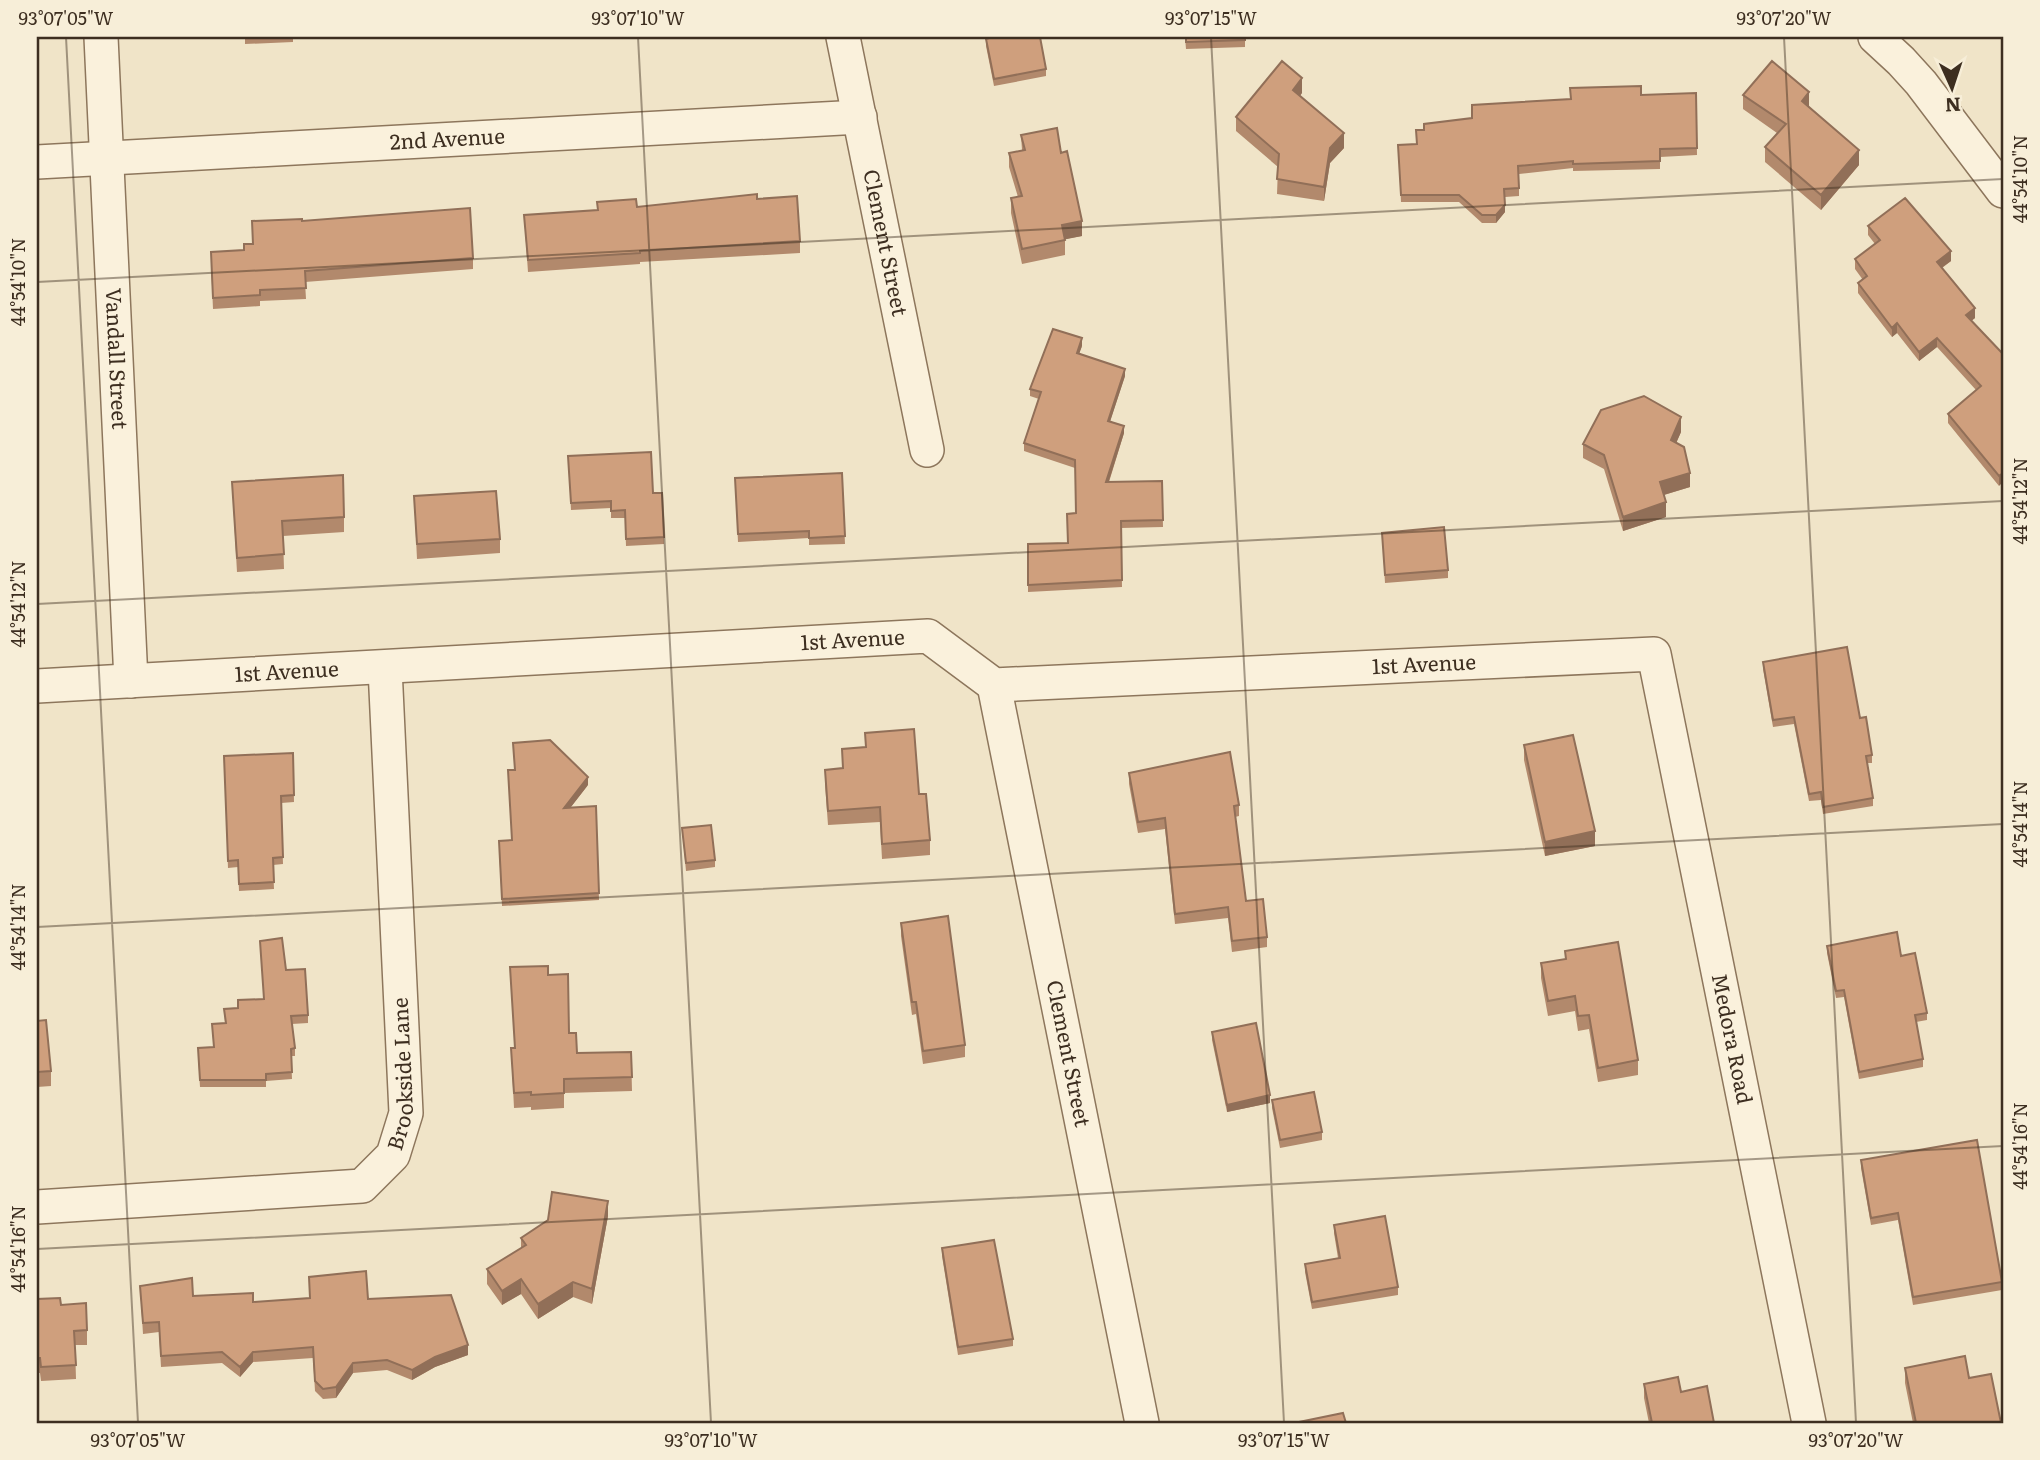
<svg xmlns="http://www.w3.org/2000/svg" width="2040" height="1460" font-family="Literata,serif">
	<rect width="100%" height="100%" fill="#f0e4c8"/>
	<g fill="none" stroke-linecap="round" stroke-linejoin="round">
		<!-- minor casing -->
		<g stroke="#8d765c" stroke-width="36">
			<g id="minor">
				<path id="s1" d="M101,37L131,681"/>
				<path id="s2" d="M843,37L927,450"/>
				<path d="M1875,37L1901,61L1921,83L2003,191"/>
				<path id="s3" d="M37,162L860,117"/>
				<path id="s4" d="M994,685L1142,1423"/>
				<path id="s5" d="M37,686L928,636L994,685L1654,654L1809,1423"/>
				<path id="s6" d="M37,1207L362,1186L393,1155L406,1113L385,668"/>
			</g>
		</g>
		<!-- minor -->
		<use href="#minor" stroke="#faf1dc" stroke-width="33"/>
	</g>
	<!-- wall -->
	<path fill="#b2896c" d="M245,37H293V42L245,44Z
		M990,37H1040L1046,69V76L994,86L986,46V39Z
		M1185,37H1245V47L1186,49Z
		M1302,93L1300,96L1344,148L1330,163L1324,201L1277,194L1278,167L1236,131V117Z
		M1696,93L1697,155L1660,157V169L1573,171V168L1519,174V196L1505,197V212L1496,223H1482L1459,202H1401L1398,145L1416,144L1424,130L1472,118L1641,95Z
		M1743,95L1809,107L1859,165L1821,210L1765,162V147L1777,133L1743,109Z
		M1021,135L1061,153L1082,236L1065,239V255L1022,264L1011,213V198L1018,197L1009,167V153L1022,150Z
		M757,199L800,241V253L640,262V264L528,272L524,215L597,210V202L637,207Z
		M252,221H302L473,258V269L305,282L306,299L260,301V306L213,309L211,263L244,250L252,244Z
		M1868,226L1951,261L1942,268L1975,318L1971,321L2003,354L1999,486L1948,423V414L1976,390L1937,347L1919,361L1897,333L1892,337L1858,293V283L1863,280L1855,269V259L1875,244L1868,235Z
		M1082,346L1079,353L1125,376L1110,421L1124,433L1109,482L1162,481L1163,527L1121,528L1122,587L1028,592V544L1068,543L1076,513L1075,468L1024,451V443L1039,399L1030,396V389Z
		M1681,432L1676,443L1690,487L1664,495L1666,517L1623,531L1604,469L1583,458V444Z
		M568,456L653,493H662L664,544L626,546L625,518H611V508L571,510Z
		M842,473L845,544L809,545V538L738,542L735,478Z
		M232,482L344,517V532L283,536L284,569L237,572Z
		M414,496L500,539V553L417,559Z
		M1382,533L1448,570V578L1385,583Z
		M1763,662L1860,718L1872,755V763H1867L1873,798V806L1823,814L1821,800L1809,801L1794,724L1773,727L1763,669Z
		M865,733L919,794L930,840V855L882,859L880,822L828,825L825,784V770L842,768V749L865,747Z
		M1524,745L1595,846L1545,856L1524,760Z
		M293,753L294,802L281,803L283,864L273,865L274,889L239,891L238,867L228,868L224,756Z
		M1129,773L1239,805V816L1235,817L1246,901L1267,937V947L1232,952L1228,918L1175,924L1165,829L1138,833L1129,784Z
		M588,785L570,808L596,806L599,900L502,906L499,849Z
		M682,828L715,860V867L686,871Z
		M901,923L965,1045V1057L923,1064L916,1014L912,1015L901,936Z
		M1827,946L1901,956L1927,1013V1020L1916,1022L1923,1059V1067L1859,1079L1844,997L1836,998L1827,953Z
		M1565,951L1638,1060V1075L1598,1082L1589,1029L1578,1031L1575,1011L1548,1016L1541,978V963L1565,959Z
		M510,967L548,975L569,1033L577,1053L631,1052L632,1091L564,1093V1108L531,1110V1107L514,1108L511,1048H515Z
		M286,970L308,1015V1023L292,1024L295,1048V1056H291L292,1079L266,1081V1087H200L198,1056L214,1047L212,1031L225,1023L224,1009L238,1008L263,999Z
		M37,1018L51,1071V1086L37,1087Z
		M1212,1032L1270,1103L1227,1112L1212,1040Z
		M1272,1100L1322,1132V1140L1280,1148L1272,1108Z
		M1861,1160L2002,1282V1290L1913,1305L1898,1220L1871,1225L1861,1168Z
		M608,1216L592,1304L573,1297L538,1319L521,1294L502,1305L487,1284V1269L521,1248V1238Z
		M1334,1225L1398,1287V1295L1312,1309L1305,1272V1264L1338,1258L1334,1233Z
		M942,1248L1013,1339V1346L958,1355L942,1256Z
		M309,1277L368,1299L468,1355L435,1367L412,1380L387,1370L353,1373L336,1398L323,1399L315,1391L313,1358L253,1362L240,1377L222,1363L161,1367L159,1332L143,1334L140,1286L193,1296L253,1302L310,1298Z
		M37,1299L61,1305L87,1330V1345H75L76,1379L41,1381L40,1373H37Z
		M1905,1368L1969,1378L2001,1423H1913L1905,1383Z
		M1644,1384L1681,1392L1714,1423H1649L1644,1398Z"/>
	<!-- shaded-wall -->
	<path fill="#916f58" d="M1302,78V93L1293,104V90Z
		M1809,92V107L1802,101Z
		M1344,133V148L1330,163L1324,201V187L1330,148Z
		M1859,150V165L1821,210V195Z
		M1505,205V212L1496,223V215Z
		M1082,221V236L1062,240V225Z
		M1951,251V261L1937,271V262Z
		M1975,308V318L1966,325V315Z
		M1897,323V333L1892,337V328Z
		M1082,338V346L1077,360V353Z
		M1937,338V347L1919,361V352Z
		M1125,369V376L1108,428V421Z
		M1681,417V432L1671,455V440Z
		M1124,426V433L1106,490V482Z
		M1690,473V487L1660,496V482Z
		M2003,473V482L1999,486V476Z
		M1666,502V517L1623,531V517Z
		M588,777V785L564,816V808Z
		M1595,831V846L1545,856V842Z
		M1270,1095V1103L1227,1112V1105Z
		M608,1201V1216L592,1304V1289Z
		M521,1279V1294L502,1305V1291Z
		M573,1282V1297L538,1319V1304Z
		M468,1345V1355L435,1367L412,1380V1370L435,1357Z
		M253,1352V1362L240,1377V1367Z
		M353,1363V1373L336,1398V1387Z"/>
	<!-- building -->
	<path fill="#cf9f7d" stroke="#916f58" stroke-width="2" d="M992,37H1040L1046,69L994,79L986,39Z
		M1186,37H1245V40L1186,42Z
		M1282,61L1302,78L1293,90L1344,133L1330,148L1324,187L1277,179L1279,154L1236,117Z
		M1772,61L1809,92L1802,101L1859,150L1821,195L1765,147L1786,124L1743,95Z
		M1641,86V95L1696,93L1697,148L1660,149V161L1573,164V161L1518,166L1519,188L1504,189L1505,205L1496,215H1482L1459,195H1401L1398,145L1417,144L1416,130H1424V124L1472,118V105L1571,99L1570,88Z
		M1057,128L1061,153L1067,151L1082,221L1062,225L1065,240L1022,249L1011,198L1022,196L1009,153L1025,150L1021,135Z
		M757,194V199L797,196L800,241L640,251V253L528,260L524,215L598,210L597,202L636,199L637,207Z
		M1905,198L1951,251L1937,262L1975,308L1966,315L2003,354V473L1999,476L1948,414L1981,386L1937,338L1919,352L1897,323L1892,328L1858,283L1867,276L1855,259L1880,240L1868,226Z
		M470,208L473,258L305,271L306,288L260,290V295L213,298L211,252L244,250V244H253L252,221L302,219V221Z
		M1053,329L1082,338L1077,353L1125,369L1108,421L1124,426L1106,482L1162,481L1163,520L1121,521L1122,580L1028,585V544L1068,543L1067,514L1076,513L1075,460L1024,443L1041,392L1030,389Z
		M1644,396L1681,417L1671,440L1684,447L1690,473L1660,482L1666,502L1623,517L1604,455L1583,444L1601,410Z
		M651,452L653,493H662L664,537L626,539L625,510L611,511V501L571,503L568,456Z
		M842,473L845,536L809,538V531L738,534L735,478Z
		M343,475L344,517L282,521L284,554L237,558L232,482Z
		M496,491L500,539L417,544L414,496Z
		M1444,527L1448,570L1385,575L1382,533Z
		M1847,647L1860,718L1866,717L1872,755L1866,756L1873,798L1823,807L1821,792L1809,794L1794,717L1773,720L1763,662Z
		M914,729L919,794H926L930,840L882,844L880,807L828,811L825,770L843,768L842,749L866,747L865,733Z
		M1573,735L1595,831L1545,842L1524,745Z
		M550,740L588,777L564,808L596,806L599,893L502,899L499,841L512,840L508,770H515L513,743Z
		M1230,752L1239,805L1234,806L1246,901L1263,899L1267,937L1232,941L1228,907L1175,914L1165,818L1138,822L1129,773Z
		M293,753L294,795L281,796L283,857L273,858L274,882L239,884L238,860L228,861L224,756Z
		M711,825L715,860L686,863L682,828Z
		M948,916L965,1045L923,1051L916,1002H912L901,923Z
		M1897,932L1901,956L1915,953L1927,1013L1915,1015L1923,1059L1859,1072L1844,990L1836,991L1827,946Z
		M282,938L286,970L305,969L308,1015L291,1016L295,1048L291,1049L292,1072L266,1074V1080H200L198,1048L214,1047L212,1024L226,1023L224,1009L238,1008V1000L264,999L260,941Z
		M1618,942L1638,1060L1598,1068L1589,1015L1578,1016L1575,996L1548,1001L1541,963L1566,959L1565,951Z
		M548,966V975L568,974L569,1033H576L577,1053L631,1052L632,1077L564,1079V1093L531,1095V1092L514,1093L511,1048H515L510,967Z
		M37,1018V1021L46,1020L51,1071L37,1072Z
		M1256,1023L1270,1095L1227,1105L1212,1032Z
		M1314,1092L1322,1132L1280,1140L1272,1100Z
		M1977,1140L2002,1282L1913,1297L1898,1213L1871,1218L1861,1160Z
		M552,1192L608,1201L592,1289L573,1282L538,1304L521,1279L502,1291L487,1269L526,1245L521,1238L548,1220Z
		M1385,1216L1398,1287L1312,1302L1305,1264L1340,1258L1334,1225Z
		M994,1240L1013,1339L958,1347L942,1248Z
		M366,1271L368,1299L451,1295L468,1345L435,1357L412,1370L387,1360L353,1363L336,1387L323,1389L315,1381L313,1347L253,1352L240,1367L222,1352L161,1356L159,1322L143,1323L140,1286L192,1278L193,1296L253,1293V1302L310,1298L309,1277Z
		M60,1298L61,1305L86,1303L87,1330L74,1331L76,1365L41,1367L40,1358H37V1299Z
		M1965,1356L1969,1378L1991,1374L2001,1423H1916L1905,1368Z
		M1678,1377L1681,1392L1707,1386L1714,1423H1652L1644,1384Z
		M1343,1413L1346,1423H1294Z"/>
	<!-- ticks -->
	<path fill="none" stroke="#3d2e20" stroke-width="2" stroke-opacity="0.45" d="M66,37L138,1423M638,37L711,1423M1211,37L1284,1423M1784,37L1856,1423M37,282L2003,179M37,604L2003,501M37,927L2003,824M37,1249L2003,1146"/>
	<g text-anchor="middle" stroke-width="7" stroke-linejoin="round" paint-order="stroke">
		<!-- street labels -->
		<g font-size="21" fill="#3d2e20" stroke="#f7eed8">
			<text dy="7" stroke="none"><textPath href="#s3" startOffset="411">2nd Avenue</textPath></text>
			<text dy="7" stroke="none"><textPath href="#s2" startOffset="210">Clement Street</textPath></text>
			<text dy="7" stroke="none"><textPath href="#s1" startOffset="322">Vandall Street</textPath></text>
			<text dy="7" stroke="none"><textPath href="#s5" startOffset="817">1st Avenue</textPath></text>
			<text dy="7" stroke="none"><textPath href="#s5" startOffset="1405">1st Avenue</textPath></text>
			<text dy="7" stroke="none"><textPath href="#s5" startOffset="250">1st Avenue</textPath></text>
			<text dy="7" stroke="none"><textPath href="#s5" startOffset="2028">Medora Road</textPath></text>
			<text dy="7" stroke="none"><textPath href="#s4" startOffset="376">Clement Street</textPath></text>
			<text dy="7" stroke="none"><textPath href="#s6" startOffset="452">Brookside Lane</textPath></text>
		</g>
	</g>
	<!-- border -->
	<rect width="2040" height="1460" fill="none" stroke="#f7eed8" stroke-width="77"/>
	<!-- north arrow -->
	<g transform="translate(1952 88) rotate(177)" stroke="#f7eed8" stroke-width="5" paint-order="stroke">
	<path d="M0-5L12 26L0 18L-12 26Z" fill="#3d2e20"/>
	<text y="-10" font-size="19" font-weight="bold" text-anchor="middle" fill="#3d2e20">N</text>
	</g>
	<rect x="38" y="38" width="1964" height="1384" fill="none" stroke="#3d2e20" stroke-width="2.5"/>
	<g font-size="18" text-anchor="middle" fill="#3d2e20">
		<text x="66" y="25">93°07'05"W</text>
		<text x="638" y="25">93°07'10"W</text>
		<text x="1211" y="25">93°07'15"W</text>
		<text x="1784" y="25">93°07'20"W</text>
		<text transform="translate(2021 179) rotate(-90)" y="6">44°54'10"N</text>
		<text transform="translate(19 282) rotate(-90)" y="6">44°54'10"N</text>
		<text transform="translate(2021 501) rotate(-90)" y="6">44°54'12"N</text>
		<text transform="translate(19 604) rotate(-90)" y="6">44°54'12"N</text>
		<text transform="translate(2021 824) rotate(-90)" y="6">44°54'14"N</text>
		<text transform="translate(19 927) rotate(-90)" y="6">44°54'14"N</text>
		<text transform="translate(2021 1146) rotate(-90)" y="6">44°54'16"N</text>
		<text transform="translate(19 1249) rotate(-90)" y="6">44°54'16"N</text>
		<text x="138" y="1447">93°07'05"W</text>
		<text x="711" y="1447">93°07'10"W</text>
		<text x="1284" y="1447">93°07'15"W</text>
		<text x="1856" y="1447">93°07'20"W</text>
	</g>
</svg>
